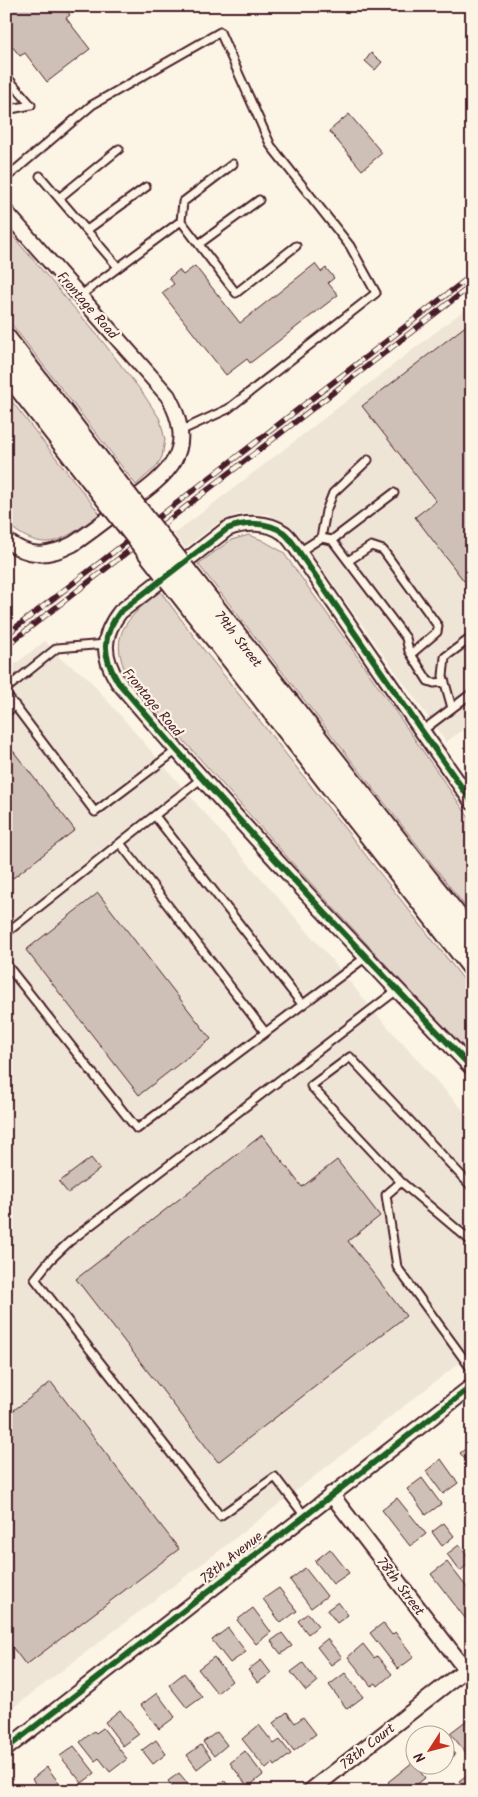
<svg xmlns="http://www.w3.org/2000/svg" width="478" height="1797" font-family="Kalam,sans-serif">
	<rect width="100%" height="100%" fill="#fcf5e5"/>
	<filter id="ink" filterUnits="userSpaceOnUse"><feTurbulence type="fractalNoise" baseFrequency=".02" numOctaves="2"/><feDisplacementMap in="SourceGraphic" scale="10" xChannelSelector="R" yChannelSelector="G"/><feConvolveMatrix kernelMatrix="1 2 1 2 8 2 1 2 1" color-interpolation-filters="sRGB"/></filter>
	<g filter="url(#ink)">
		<!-- built -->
		<path fill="#eee5d7" d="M472,304V723L446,742L293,528L267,514H238L218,523L185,548L174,534Z
			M45,641L61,659L87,677L332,960L377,1015L472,1120V1353L206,1561L6,1713V671Z"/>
		<!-- green -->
		<path fill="#e2d5ca" stroke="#967a7a" d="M6,228L99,337L142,392L160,419L165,440L162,457L156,467L136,485L6,317Z
			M6,394L100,514C63,540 46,557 6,523Z
			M249,535L262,540L283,552L348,643L472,822V915L198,564L231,540Z
			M160,591L204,650L472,990V1058L296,867L129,679C106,634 127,619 160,591Z"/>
		<!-- building -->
		<path fill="#cfc0b7" stroke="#4a1f2b" d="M6,6H63L70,15L66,18L90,49L47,82L25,53L20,56L6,39L11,34L6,29Z
			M371,53L382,62L375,70L365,61Z
			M349,114L382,153L362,170L329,131Z
			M315,264L321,272L326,268L334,278L328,283L338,295L250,363L247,359L226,375L162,293L174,284L169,278L179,270L183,275L195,266L240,323Z
			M472,321V575L464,581L415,517L436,501L362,406Z
			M6,742L75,830L13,878L6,870Z
			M98,893L211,1039L139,1095L26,950Z
			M262,1135L302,1187L337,1160L380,1216L348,1241L406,1316L218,1462L76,1279Z
			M91,1158L100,1169L68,1193L59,1182Z
			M51,1382L179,1549L26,1665L6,1639V1416Z
			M472,1444V1468L460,1453Z
			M441,1459L458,1483L443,1494L426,1471Z
			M422,1478L441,1504L426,1515L407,1489Z
			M397,1498L426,1534L410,1546L382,1510Z
			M444,1523L454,1536L442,1546L432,1532Z
			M459,1545L472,1561L460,1571L447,1554Z
			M330,1549L349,1573L333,1584L315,1561Z
			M447,1562L472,1594V1613L465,1618L431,1574Z
			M305,1568L327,1596L311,1608L290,1580Z
			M279,1588L297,1611L281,1623L263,1599Z
			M338,1602L348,1615L337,1623L327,1610Z
			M253,1608L271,1632L256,1644L237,1620Z
			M308,1613L318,1626L308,1634L298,1621Z
			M383,1623L392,1635L395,1632L414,1657L398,1669L370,1633Z
			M228,1628L246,1652L230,1663L212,1640Z
			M282,1633L292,1646L281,1654L271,1641Z
			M327,1639L342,1657L331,1665L317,1647Z
			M363,1644L374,1658L377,1656L392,1674L378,1686L376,1683L371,1686L348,1657Z
			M214,1657L232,1681L217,1693L198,1669Z
			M261,1660L271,1673L258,1683L248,1670Z
			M303,1663L317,1682L306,1691L291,1672Z
			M184,1673L202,1697L187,1708L169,1685Z
			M345,1673L363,1697L347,1709L329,1685Z
			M157,1693L175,1717L159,1729L141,1705Z
			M120,1710L139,1734L123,1746L105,1722Z
			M287,1712L295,1723L303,1717L316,1734L294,1751L273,1723Z
			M467,1720L472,1726L471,1759L450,1733Z
			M259,1725L274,1744L280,1740L291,1754L275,1766L273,1763L266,1769L242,1739Z
			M103,1728L127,1759L110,1772L99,1758L95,1761L80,1742L94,1731L96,1733Z
			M217,1732L227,1745L214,1756L203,1742Z
			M156,1740L166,1754L153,1764L142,1750Z
			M446,1742L455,1755L446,1762Z
			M201,1745L211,1758L197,1769L187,1755Z
			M74,1746L95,1773L82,1783L60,1756Z
			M245,1751L263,1775L248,1787L230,1763Z
			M413,1762L425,1778L409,1791H395L388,1782Z
			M423,1764H442L430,1774Z
			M47,1767L65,1791H41L32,1779Z
			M472,1771V1791H467L459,1781Z
			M179,1773L189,1785L182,1791H175L168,1781Z
			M224,1780L232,1791H211Z"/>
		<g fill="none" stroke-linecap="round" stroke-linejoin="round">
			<!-- lane casing -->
			<g stroke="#4a1f2b" stroke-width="11">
				<path id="lane" d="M6,76L31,105L6,110
					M40,176L118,267
					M6,178L92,105L220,32L271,146L350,246L376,293L228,409L180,431
					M59,198L119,149
					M181,221L183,202L233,164
					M87,230L146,187
					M199,244L259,200
					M81,295L181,221L236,293L296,246
					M321,538L326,511L333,493L368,460
					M332,540L406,638L409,651L428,681L434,683L445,682
					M299,552L321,538L332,540L394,493
					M348,561L371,546L383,550L438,626L437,632L411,654
					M6,689L57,648L106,644
					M6,694L95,812L177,750
					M452,708L443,676L445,657L472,637
					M6,713L15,705
					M422,731L472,693
					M155,816L302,1004
					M120,843L265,1032
					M6,933L202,778
					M6,964L137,1129L366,957
					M401,1182L472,1242
					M472,1187L350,1057L311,1086L401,1182L386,1195L397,1267L472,1370
					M304,1515L275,1477L220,1516L35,1279L50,1260L69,1242L397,990"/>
			</g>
			<!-- street casing -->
			<g stroke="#4a1f2b" stroke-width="18">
				<path id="street" d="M6,212L168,396C199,452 168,474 126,505C108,518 91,532 73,544C48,557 29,558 6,540
					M472,802L422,731L299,552C295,546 290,538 284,533C268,521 244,522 227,529L120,612C101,636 102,656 118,682C231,815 351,942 472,1068
					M331,1494L472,1678
					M6,1749L472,1386
					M310,1791L471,1665"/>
			</g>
			<!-- secondary casing -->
			<g stroke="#4a1f2b" stroke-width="24">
				<g id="secondary">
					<path d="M6,339L105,468"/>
					<path d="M6,370L91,479"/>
					<path id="s1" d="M209,601L472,936"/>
					<path d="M195,612L472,966"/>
				</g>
			</g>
			<!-- lane -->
			<use href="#lane" stroke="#fcf5e5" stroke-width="7"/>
			<!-- street -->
			<use href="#street" stroke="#fcf5e5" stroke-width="14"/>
			<!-- secondary -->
			<use href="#secondary" stroke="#fcf5e5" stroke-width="20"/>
			<!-- rail casing -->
			<g stroke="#4a1f2b" stroke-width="5.5">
				<path id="rail" d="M6,635L472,275
					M6,646L472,285"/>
			</g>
			<!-- rail -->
			<use href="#rail" stroke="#fcf5e5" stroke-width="4" stroke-dasharray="11" stroke-linecap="butt"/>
			<!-- secondary-bridge casing -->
			<g stroke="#4a1f2b" stroke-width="24" stroke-linecap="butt">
				<path id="secondary-bridge" d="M105,468L209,601
					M91,479L195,612"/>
			</g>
			<!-- secondary-bridge -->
			<use href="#secondary-bridge" stroke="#fcf5e5" stroke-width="20"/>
			<!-- cycleway casing -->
			<g stroke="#fcf5e5" stroke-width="9">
				<path id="cycleway" d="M472,802L422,731L299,552C295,546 290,538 284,533C268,521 244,522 227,529L120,612C101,636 102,656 118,682C231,815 351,942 472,1068
					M6,1749L472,1386"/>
			</g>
			<!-- cycleway -->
			<use href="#cycleway" stroke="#1b5e20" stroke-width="6"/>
		</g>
	</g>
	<g text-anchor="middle" stroke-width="4.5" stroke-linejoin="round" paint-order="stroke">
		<!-- street labels -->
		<g font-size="14" fill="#4a1f2b" stroke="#fcf5e5">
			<text transform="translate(88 305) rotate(49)" y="5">Frontage Road</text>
			<text dy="5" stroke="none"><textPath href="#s1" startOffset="48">79th Street</textPath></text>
			<text transform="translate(153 702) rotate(50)" y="5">Frontage Road</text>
			<text transform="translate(231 1557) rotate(-38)" y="5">78th Avenue</text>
			<text transform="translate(401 1586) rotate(53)" y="5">78th Street</text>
			<text transform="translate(367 1746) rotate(-38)" y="5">78th Court</text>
		</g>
	</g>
	<!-- margin -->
	<rect width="478" height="1797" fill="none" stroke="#fcf5e5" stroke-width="25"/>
	<rect x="12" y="12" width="453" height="1772" fill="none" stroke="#4a1f2b" stroke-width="2" filter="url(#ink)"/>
	<!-- north arrow -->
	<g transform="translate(430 1750) rotate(234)"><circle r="24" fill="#fcf5e5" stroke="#b59f9b"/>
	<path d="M0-4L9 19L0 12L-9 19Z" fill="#c8321e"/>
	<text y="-8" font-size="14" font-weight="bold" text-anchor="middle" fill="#4a1f2b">N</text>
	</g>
</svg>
